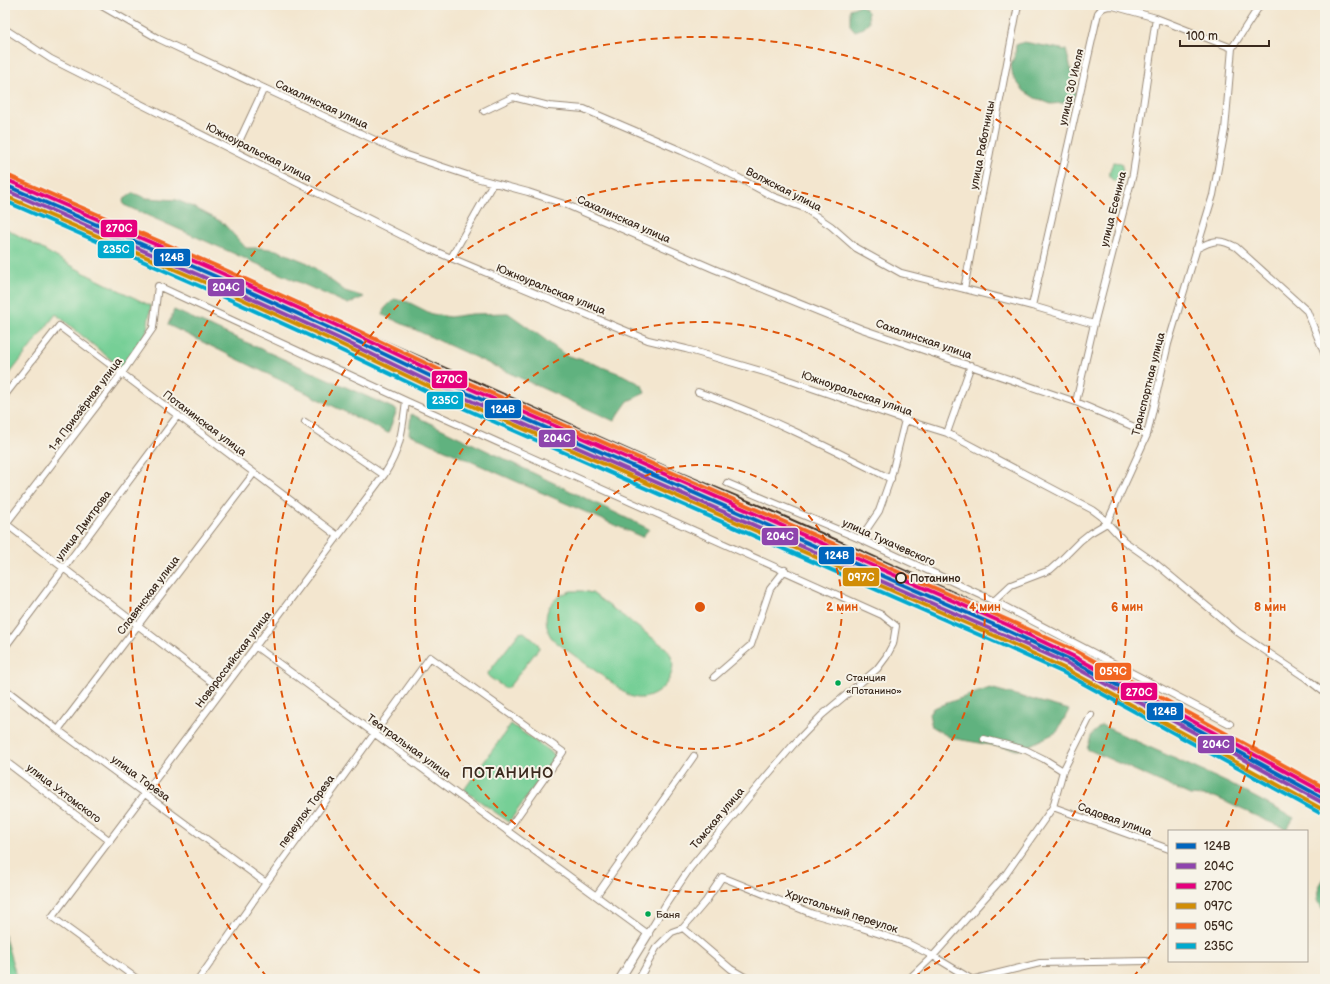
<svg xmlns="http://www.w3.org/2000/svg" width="1330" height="984" font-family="'Balsamiq Sans',sans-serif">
	<rect width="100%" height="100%" fill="#f7f3e8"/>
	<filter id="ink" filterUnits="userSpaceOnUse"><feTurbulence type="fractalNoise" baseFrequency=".025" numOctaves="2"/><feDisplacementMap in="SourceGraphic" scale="8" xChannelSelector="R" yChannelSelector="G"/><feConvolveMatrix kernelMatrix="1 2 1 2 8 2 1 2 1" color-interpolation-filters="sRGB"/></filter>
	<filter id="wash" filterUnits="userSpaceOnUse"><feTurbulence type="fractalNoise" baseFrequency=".012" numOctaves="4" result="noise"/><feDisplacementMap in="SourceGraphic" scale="16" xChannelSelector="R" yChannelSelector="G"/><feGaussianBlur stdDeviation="0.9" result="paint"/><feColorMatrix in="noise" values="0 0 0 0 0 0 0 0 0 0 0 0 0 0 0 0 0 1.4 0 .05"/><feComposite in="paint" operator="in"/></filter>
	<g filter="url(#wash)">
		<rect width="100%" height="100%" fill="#f3e6cf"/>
		<!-- green -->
		<path fill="#76cf96" stroke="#587c5a" d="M1114,162L1121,163L1123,171L1119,181C1106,182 1109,169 1114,162Z
			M5,228L88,275L151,306L146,335L121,368L56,314L5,380Z
			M571,591H582L592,593L666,648C667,650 670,653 671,656C679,675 659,699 639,698C636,698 633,697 630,696L556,642C554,640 551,638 550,635C548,633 548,629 547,626C543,608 555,596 571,591Z
			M524,632L538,644L539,648L508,688H505L489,677L488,673L519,633Z
			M511,724L556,756L509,822L464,790Z
			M5,935L6,941L17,979H5Z"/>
		<!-- forest -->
		<path fill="#60b27f" stroke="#4e6e4e" d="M861,5L868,12L869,22L864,28L855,31L850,25V9Z
			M1024,42L1066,50L1074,80L1073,86L1076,90L1074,102L1051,104L1035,98L1024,91L1013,77L1011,65L1015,55L1016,45Z
			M133,193L146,198L177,200L195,208L222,222L246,248H262L276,250L308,263L345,291L364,297L348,304L124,205L123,200Z
			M394,299L408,302L432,314L450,317L471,314L508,313L543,338L565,355L589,362L623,375L642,385L645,393L628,401L614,421L383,315L385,308Z
			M174,310L397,410L388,433L168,325Z
			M411,414L649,529L642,537L409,434Z
			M990,688L1066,709L1069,710L1057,732L1020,750L951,738L932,727L929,714L933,708Z
			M1101,725L1228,783L1294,818L1287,829L1267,821L1215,797L1190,795L1087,749L1091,736Z
			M1325,877V912C1314,899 1316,889 1325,877Z"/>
	</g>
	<g filter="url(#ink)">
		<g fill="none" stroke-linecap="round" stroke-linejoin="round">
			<!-- minor casing -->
			<g stroke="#978876" stroke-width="8">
				<path id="minor" d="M100,5L159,39L407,155L476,178L528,192L567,205L714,269L862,329L1076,402L1132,426L1147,435
					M5,29L51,59L423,246L451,258L648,340L686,349L771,374L905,420L947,433L1093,510L1101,516L1124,541L1154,562L1239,633L1306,678L1325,693
					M484,111L513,97L549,106L584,109L682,151L737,177L772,196L804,208L831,226L856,248L901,273L1032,306L1094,324
					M235,150L264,88
					M1196,249C1213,240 1219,238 1236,247L1307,311L1325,355
					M451,258L493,183
					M964,289L1018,5
					M1032,306L1098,13C1102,7 1106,6 1113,6L1156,18L1232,48
					M698,392C765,415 828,447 891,479
					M5,395L59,326L338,536
					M1076,402L1094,324L1133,174L1156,18
					M305,422L384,475
					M947,433L971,365
					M727,483L860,539L994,601L1230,724
					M5,523L222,690
					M1107,523L1147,435L1168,344L1213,195L1225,130L1232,48L1260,5
					M5,525L122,373L153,328L158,286L406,401L882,615L896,626L893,644L886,657L877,669L822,715L794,744L764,779L690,868L666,904L648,934L255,646
					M860,539L879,511L891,477L905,420
					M994,601L1011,585L1050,570L1059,562L1080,541L1090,533L1107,523
					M5,647L178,415
					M714,677L751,645L770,589L785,570
					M5,689L58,730L266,883
					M58,730L254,473
					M984,739L1026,750L1044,759L1063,771
					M5,761L110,841
					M1053,807L1169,849
					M596,896L694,756
					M683,928L731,969L748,979
					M137,979L52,917L384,475C401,449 402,431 406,401
					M199,979L266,883L430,657L563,752L507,831
					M639,979L656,948L672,932L683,928L706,901L722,877L813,914L859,927L907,943L933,956L971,979
					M909,979L933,956L1006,874L1053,807L1063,771L1091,715
					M975,979L1040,963L1146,961"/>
			</g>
			<!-- tertiary casing -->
			<g stroke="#978876" stroke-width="10">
				<path id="tertiary" d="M620,979L648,934"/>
			</g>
			<!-- minor -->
			<use href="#minor" stroke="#fff" stroke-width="6"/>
			<!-- tertiary -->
			<use href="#tertiary" stroke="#fff" stroke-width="8"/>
			<!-- rail -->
			<path stroke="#3b2a1e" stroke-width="2" d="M5,175L152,240L220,268L291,299L669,468L770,510L955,593L1077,651L1132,687"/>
			<!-- rail-1 casing -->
			<g stroke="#f7f3e8" stroke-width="7">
				<path id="rail-1" d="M5,185L217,277L340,333L453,387L1006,630L1071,660L1325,799"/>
			</g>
			<!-- rail-2 casing -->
			<g stroke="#f7f3e8" stroke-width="7">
				<path id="rail-2" d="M5,190L215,282L338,338L451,392L1004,635L1069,664L1323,803"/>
			</g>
			<!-- rail-3 casing -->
			<g stroke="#f7f3e8" stroke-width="7">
				<path id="rail-3" d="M7,180L219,272L342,328L455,382L1008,625L1073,656L1325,793"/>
			</g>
			<!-- rail-4 casing -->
			<g stroke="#f7f3e8" stroke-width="7">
				<path id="rail-4" d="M5,196L213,286L336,342L449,396L1002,639L1066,669L1320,808"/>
			</g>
			<!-- rail-5 casing -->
			<g stroke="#f7f3e8" stroke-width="7">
				<path id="rail-5" d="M9,176L221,268L344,324L457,378L1010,621L1076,651L1325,788"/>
			</g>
			<!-- rail-6 casing -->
			<g stroke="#f7f3e8" stroke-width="7">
				<path id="rail-6" d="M5,201L211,291L334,347L447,401L1000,644L1064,673L1318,812"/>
			</g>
			<!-- rail-1 -->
			<use href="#rail-1" stroke="#0065bd" stroke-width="4"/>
			<!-- rail-2 -->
			<use href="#rail-2" stroke="#8e44ad" stroke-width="4"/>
			<!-- rail-3 -->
			<use href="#rail-3" stroke="#e5007d" stroke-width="4"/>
			<!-- rail-4 -->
			<use href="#rail-4" stroke="#d18d06" stroke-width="4"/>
			<!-- rail-5 -->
			<use href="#rail-5" stroke="#f26522" stroke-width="4"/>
			<!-- rail-6 -->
			<use href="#rail-6" stroke="#00a9ce" stroke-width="4"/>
		</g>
	</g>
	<!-- distance rings -->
	<g fill="none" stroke="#df570d" stroke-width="2" stroke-dasharray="7 5">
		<circle cx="700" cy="607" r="142"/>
		<circle cx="700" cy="607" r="285"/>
		<path d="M490 979A427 427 0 1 1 910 979"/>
		<path d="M1167 934A570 570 0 0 1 1133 977M267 977A570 570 0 1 1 1225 830"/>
	</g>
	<!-- markers -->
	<circle fill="#f7f3e8" stroke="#3b2a1e" stroke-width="2" cx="901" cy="578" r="5"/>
	<g fill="#00a651" stroke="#f7f3e8" stroke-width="1.5">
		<circle cx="838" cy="683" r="3.5"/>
		<circle cx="648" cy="914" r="3.5"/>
	</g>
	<g text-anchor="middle" stroke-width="4" stroke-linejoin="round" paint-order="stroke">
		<!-- bus labels -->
		<g font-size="10" fill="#3b2a1e" stroke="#f7f3e8" text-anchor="start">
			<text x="846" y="681">Станция<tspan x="846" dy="13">«Потанино»</tspan></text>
			<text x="656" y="918">Баня</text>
		</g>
		<!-- street labels -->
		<g font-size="11" fill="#3b2a1e" stroke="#f7f3e8">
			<text transform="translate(1071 87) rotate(-77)" y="4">улица 30 Июля</text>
			<text transform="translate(322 104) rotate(25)" y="4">Сахалинская улица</text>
			<text transform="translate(982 145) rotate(-79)" y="4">улица Работницы</text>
			<text transform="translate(259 152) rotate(27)" y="4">Южноуральская улица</text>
			<text transform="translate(784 189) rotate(27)" y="4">Волжская улица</text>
			<text transform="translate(1113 209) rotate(-76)" y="4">улица Есенина</text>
			<text transform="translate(624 219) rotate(24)" y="4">Сахалинская улица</text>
			<text transform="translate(551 289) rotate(22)" y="4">Южноуральская улица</text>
			<text transform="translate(924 339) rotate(19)" y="4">Сахалинская улица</text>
			<text transform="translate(1148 384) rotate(-76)" y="4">Транспортная улица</text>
			<text transform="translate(857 393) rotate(19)" y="4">Южноуральская улица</text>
			<text transform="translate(85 404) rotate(-53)" y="4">1-я Приозёрная улица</text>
			<text transform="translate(205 423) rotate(37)" y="4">Потанинская улица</text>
			<text transform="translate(83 525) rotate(-53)" y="4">улица Дмитрова</text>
			<text transform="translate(889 542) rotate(24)" y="4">улица Тухачевского</text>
			<text transform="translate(148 595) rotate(-53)" y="4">Славянская улица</text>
			<text transform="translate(233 659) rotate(-53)" y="4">Новороссийская улица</text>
			<text transform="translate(409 746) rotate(36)" y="4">Театральная улица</text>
			<text transform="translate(141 778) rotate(36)" y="4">улица Тореза</text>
			<text transform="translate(64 793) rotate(37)" y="4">улица Ухтомского</text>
			<text transform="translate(306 811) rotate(-54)" y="4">переулок Тореза</text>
			<text transform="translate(717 818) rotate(-50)" y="4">Томская улица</text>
			<text transform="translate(1115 819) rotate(20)" y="4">Садовая улица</text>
			<text transform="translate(842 911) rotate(18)" y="4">Хрустальный переулок</text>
		</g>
		<!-- stop labels -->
		<g font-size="11" font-weight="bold" fill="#3b2a1e" stroke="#f7f3e8" text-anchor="start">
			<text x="910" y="582">Потанино</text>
		</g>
		<!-- district labels -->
		<g font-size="15" font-weight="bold" letter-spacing="1" fill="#3b2a1e" stroke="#f7f3e8">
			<text x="508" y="778">ПОТАНИНО</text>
		</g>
	</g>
	<circle cx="700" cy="607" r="6" fill="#df570d" stroke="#f7f3e8" stroke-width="2"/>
	<g font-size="12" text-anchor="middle" font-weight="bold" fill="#df570d" stroke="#f7f3e8" stroke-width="4" stroke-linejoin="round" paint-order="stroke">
		<text x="842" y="611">2 мин</text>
		<text x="985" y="611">4 мин</text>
		<text x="1127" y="611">6 мин</text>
		<text x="1270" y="611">8 мин</text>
	</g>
	<g stroke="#f7f3e8" stroke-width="1.5">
		<rect x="100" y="219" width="38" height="19" rx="4" fill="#e5007d"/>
		<rect x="97" y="240" width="38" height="19" rx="4" fill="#00a9ce"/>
		<rect x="153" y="248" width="38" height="19" rx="4" fill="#0065bd"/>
		<rect x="207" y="278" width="38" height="19" rx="4" fill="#8e44ad"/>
		<rect x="431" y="370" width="37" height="19" rx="4" fill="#e5007d"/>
		<rect x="426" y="391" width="38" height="19" rx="4" fill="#00a9ce"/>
		<rect x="484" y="399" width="38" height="20" rx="4" fill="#0065bd"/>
		<rect x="538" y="429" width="38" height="19" rx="4" fill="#8e44ad"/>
		<rect x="761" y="527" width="38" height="19" rx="4" fill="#8e44ad"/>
		<rect x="818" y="546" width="37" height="19" rx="4" fill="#0065bd"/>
		<rect x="842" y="567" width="38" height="20" rx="4" fill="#d18d06"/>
		<rect x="1094" y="662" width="38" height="19" rx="4" fill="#f26522"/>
		<rect x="1120" y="682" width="38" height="19" rx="4" fill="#e5007d"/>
		<rect x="1146" y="702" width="38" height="19" rx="4" fill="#0065bd"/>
		<rect x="1197" y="735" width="38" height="19" rx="4" fill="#8e44ad"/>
	</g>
	<g font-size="11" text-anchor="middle" font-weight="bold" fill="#fff">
		<text x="119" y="232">270С</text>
		<text x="116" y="253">235С</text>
		<text x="172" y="261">124В</text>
		<text x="226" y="291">204С</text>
		<text x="449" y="383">270С</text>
		<text x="445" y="404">235С</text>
		<text x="503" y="413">124В</text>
		<text x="557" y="442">204С</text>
		<text x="780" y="540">204С</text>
		<text x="837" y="559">124В</text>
		<text x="861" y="581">097С</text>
		<text x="1113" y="675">059С</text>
		<text x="1139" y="696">270С</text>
		<text x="1165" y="715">124В</text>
		<text x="1216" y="748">204С</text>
	</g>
	<!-- margin -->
	<rect width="1330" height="984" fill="none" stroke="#f7f3e8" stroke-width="20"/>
	<!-- legend -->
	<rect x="1168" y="830" width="140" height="132" fill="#f7f3e8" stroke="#aca397"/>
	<rect x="1176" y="843" width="20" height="6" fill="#0065bd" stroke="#aca397"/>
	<text x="1204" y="850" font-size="12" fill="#3b2a1e">124В</text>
	<rect x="1176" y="863" width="20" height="6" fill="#8e44ad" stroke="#aca397"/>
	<text x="1204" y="870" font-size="12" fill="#3b2a1e">204С</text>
	<rect x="1176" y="883" width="20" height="6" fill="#e5007d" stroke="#aca397"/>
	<text x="1204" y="890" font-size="12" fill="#3b2a1e">270С</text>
	<rect x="1176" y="903" width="20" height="6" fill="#d18d06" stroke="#aca397"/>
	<text x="1204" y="910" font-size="12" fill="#3b2a1e">097С</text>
	<rect x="1176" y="923" width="20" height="6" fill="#f26522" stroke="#aca397"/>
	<text x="1204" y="930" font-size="12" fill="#3b2a1e">059С</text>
	<rect x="1176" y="943" width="20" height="6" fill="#00a9ce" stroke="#aca397"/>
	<text x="1204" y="950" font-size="12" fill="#3b2a1e">235С</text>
	<!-- scale -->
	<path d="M1180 40v6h89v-6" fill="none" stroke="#3b2a1e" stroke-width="2"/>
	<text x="1186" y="40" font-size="12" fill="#3b2a1e" stroke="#f7f3e8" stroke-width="3" paint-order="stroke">100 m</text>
</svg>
